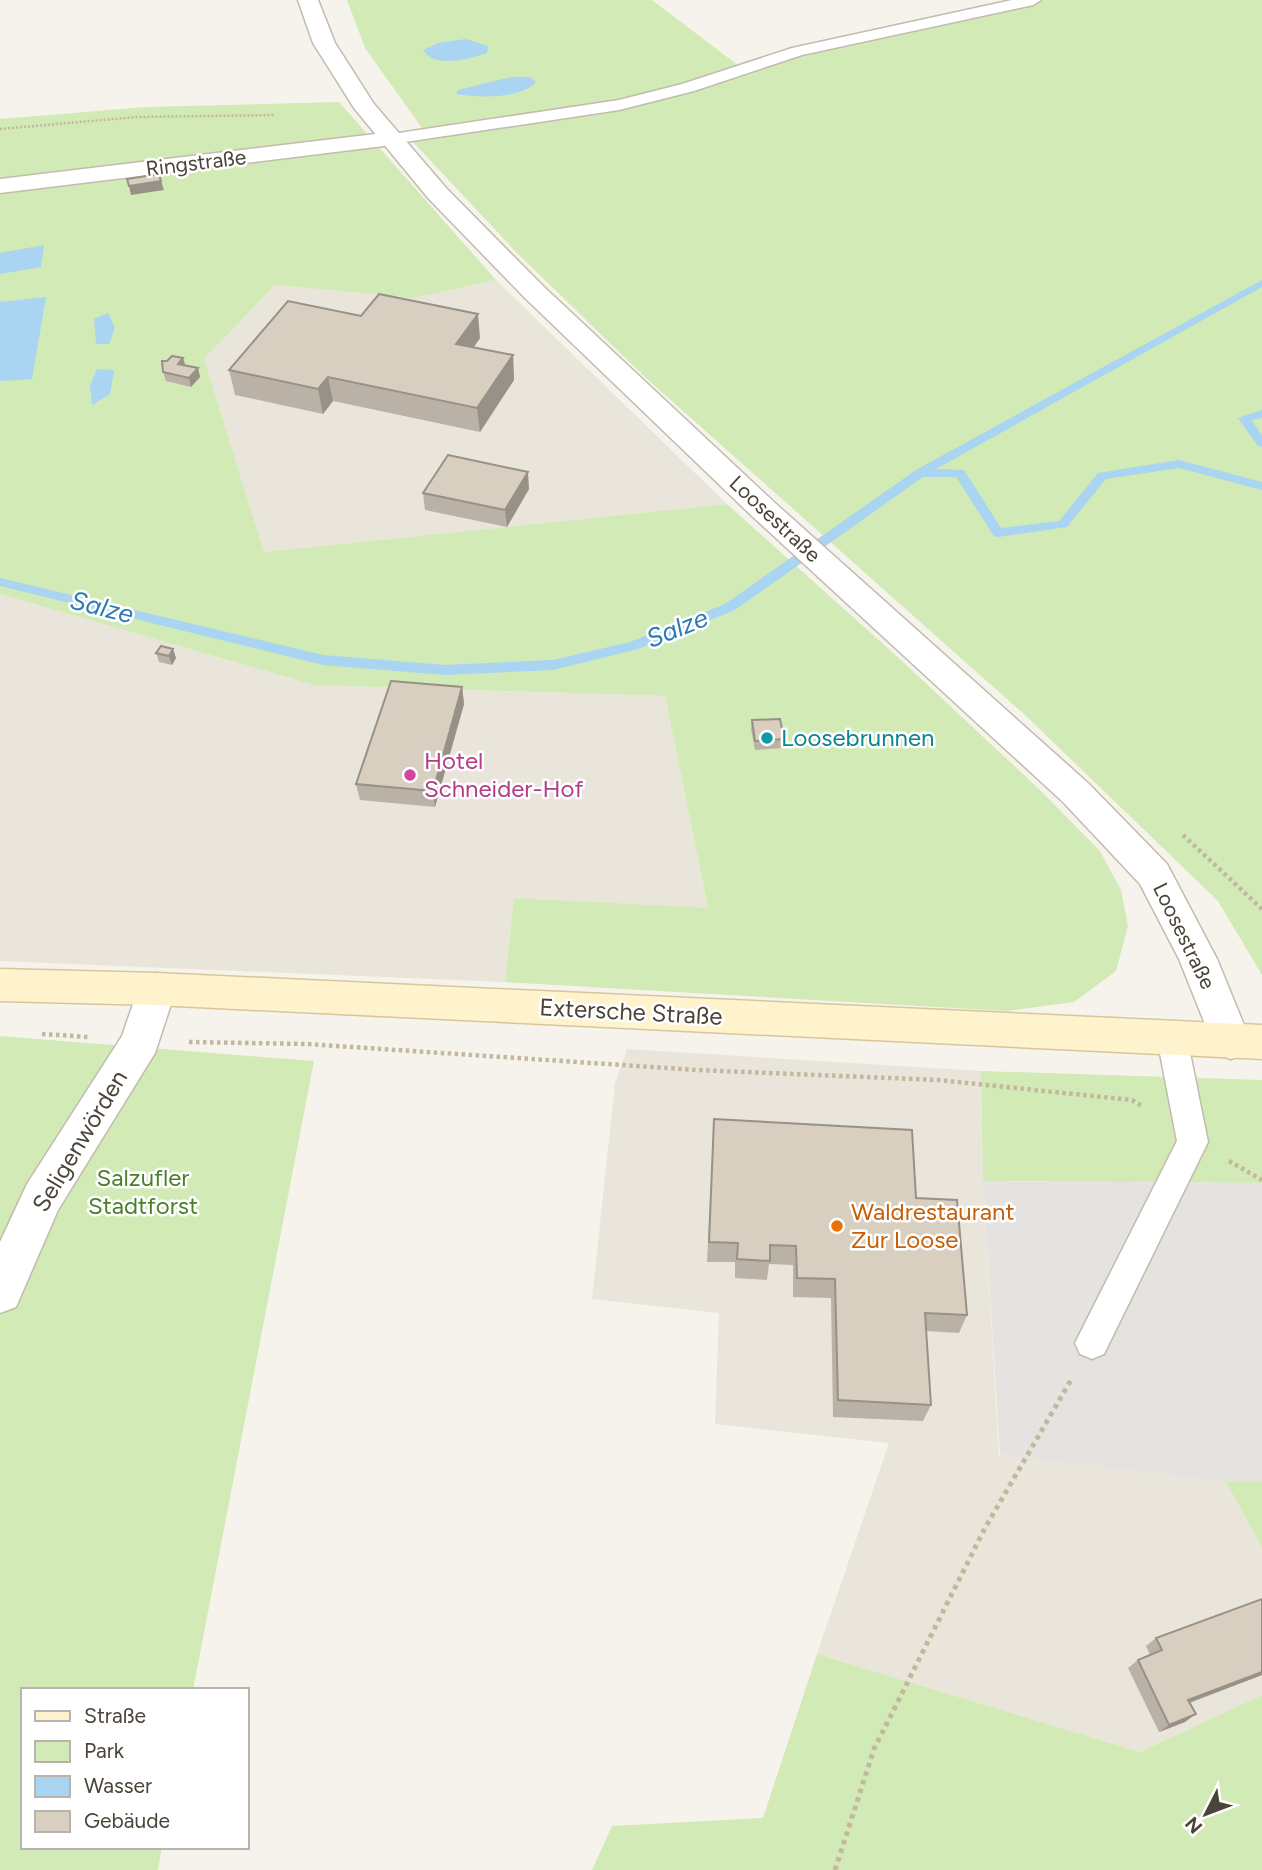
<svg xmlns="http://www.w3.org/2000/svg" width="1262" height="1870" font-family="Figtree,sans-serif">
	<rect width="100%" height="100%" fill="#f6f3ec"/>
	<!-- residential -->
	<path fill="#eae5da" d="M496,280L727,504L264,552L204,359L275,285L414,298Z
		M0,594L314,685L665,696L708,909L514,898L505,982L0,961Z
		M627,1049L981,1071L983,1181L999,1455L1226,1482L1262,1547V1695L1140,1752L817,1654L889,1443L715,1424L719,1313L592,1299L615,1083Z"/>
	<!-- green -->
	<path fill="#d2eab5" d="M347,0H652L739,66C721,73 702,82 683,87C599,110 509,119 422,128L365,48Z
		M1044,0H1262V975L1218,901L1026,716L646,378L517,253L413,142L622,107L695,92L789,59L902,29Z
		M339,102L496,280L414,298L275,285L204,359L264,552L727,504L901,660L1041,791L1100,851L1121,890L1128,926L1116,971L1074,1002L1006,1011L505,982L514,898L708,908L665,696L314,685L0,594V119L145,107Z
		M0,1036L314,1061L193,1690H23V1847H162L158,1870H0Z
		M981,1071L1262,1080V1183L983,1181Z
		M1226,1482H1262V1547Z
		M817,1654L1140,1752L1262,1695V1870H592L612,1826L763,1818Z"/>
	<!-- parking -->
	<path fill="#e5e3e0" d="M983,1181L1262,1183V1482H1226L1000,1455Z"/>
	<!-- water -->
	<path fill="#a9d4f2" d="M466,39L488,46L487,53C469,59 435,69 423,50L438,43Z
		M511,77H530L536,82C520,99 479,98 456,94L458,90Z
		M44,245L41,267L0,274V253Z
		M46,297L32,379L0,381V302Z
		M108,313L115,328L109,344H96L94,319Z
		M97,369L114,370L110,394L92,405L90,386Z"/>
	<g fill="none" stroke-linecap="round" stroke-linejoin="round">
		<!-- stream -->
		<path fill="#a9d4f2" fill-rule="evenodd" d="M1262,280V287L936,469L964,470L1001,528L1059,521L1098,473L1179,460L1262,482V490L1179,468L1106,479L1067,527L998,537L994,536L956,477H923L735,610L638,649L553,670L445,675L323,665L0,586V578L323,655L445,665L553,660L630,642L725,604L916,470Z
			M1262,410V418L1251,420L1262,435V447L1258,446L1238,418Z"/>
		<!-- service casing -->
		<g stroke="#c2bbae" stroke-width="3">
			<path id="service" d="M1012,0H1041L1033,5L802,55L694,91L619,110L392,144L383,139L392,134L619,100L682,84L792,48Z
				M1172,1026L1182,1029L1187,1038L1208,1142L1104,1354L1092,1359L1080,1354L1075,1343L1177,1141L1157,1038L1162,1029Z"/>
		</g>
		<!-- minor casing -->
		<g stroke="#c2bbae" stroke-width="3">
			<path id="minor" d="M392,132L400,134L404,139L400,144L0,193V179Z
				M156,973L170,978L176,989L155,1053L58,1210L16,1307L0,1313V1242L27,1184L122,1036L142,978Z"/>
		</g>
		<!-- tertiary casing -->
		<g stroke="#c2bbae" stroke-width="3">
			<path id="tertiary" d="M298,0H318L335,43L374,104L447,189L543,286L775,503L1089,784L1167,864L1217,959L1251,1042L1245,1054L1231,1059L1217,1054L1179,959L1140,884L1063,802L753,517L525,298L429,199L354,108L313,43Z"/>
		</g>
		<!-- secondary casing -->
		<g stroke="#d6c79b" stroke-width="3">
			<path id="secondary" d="M0,969L156,973L1262,1025V1059L156,1005L0,1001Z"/>
		</g>
		<!-- path-far2 -->
		<path stroke="#c4b79f" stroke-width="2.5" stroke-dasharray="2 2" stroke-linecap="butt" d="M0,129L137,117L274,115"/>
		<!-- path-far1 -->
		<path stroke="#c4b79f" stroke-width="4.5" stroke-dasharray="3.5 3.5" stroke-linecap="butt" d="M1183,835L1262,909
			M42,1034L89,1037
			M189,1042L307,1044L697,1070L938,1080L1132,1100L1142,1106
			M1229,1161L1262,1180"/>
		<!-- path -->
		<path stroke="#c4b79f" stroke-width="5" stroke-dasharray="4.5 4.5" stroke-linecap="butt" d="M835,1870L874,1749L985,1528L1071,1380"/>
		<!-- service -->
		<use href="#service" fill="#fff" fill-rule="evenodd"/>
		<!-- minor -->
		<use href="#minor" fill="#fff" fill-rule="evenodd"/>
		<!-- tertiary -->
		<use href="#tertiary" fill="#fff" fill-rule="evenodd"/>
		<!-- secondary -->
		<use href="#secondary" fill="#fff3cd" fill-rule="evenodd"/>
	</g>
	<!-- wall -->
	<path fill="#bab2a6" d="M361,316L480,338L474,347L513,355L514,380L480,432L333,401L323,414L235,395L229,370Z
		M167,361L198,368L200,377L191,387L166,381L163,372Z
		M529,489L507,527L425,510L423,493Z
		M173,649L176,658L172,665L159,662L156,653Z
		M462,687L464,704L435,807L360,800L356,784Z
		M752,720L784,739L783,748L755,750L751,729Z
		M714,1119L916,1198L967,1315L959,1333L926,1331L931,1405L923,1421L833,1417L831,1298L793,1297V1265L769,1264L767,1280L735,1278V1262H707Z
		M1262,1599V1675L1190,1703L1185,1722L1159,1732L1128,1668L1138,1660L1150,1655L1146,1646L1156,1638Z"/>
	<!-- shaded-wall -->
	<path fill="#979187" d="M161,181L164,190L131,195L129,186Z
		M478,314L480,338L459,368L456,344Z
		M513,355L514,380L480,432L477,408Z
		M183,358L186,367L178,364Z
		M198,368L200,377L191,387L189,378Z
		M328,377L333,401L323,414L318,389Z
		M528,472L529,489L507,527L505,510Z
		M173,649L176,658L172,665L169,656Z
		M462,687L464,704L435,807L433,791Z
		M1262,1672V1675L1177,1707L1188,1700Z
		M1196,1714L1185,1722L1159,1732L1169,1725Z"/>
	<!-- building -->
	<path fill="#d8cfc1" stroke="#979187" stroke-width="2" d="M159,174L161,181L129,186L127,179Z
		M379,294L478,314L456,344L513,355L477,408L328,377L318,389L229,370L288,301L361,316Z
		M172,356L183,358L178,364L198,368L189,378L163,372L162,361H167Z
		M448,455L528,472L505,510L423,493Z
		M161,646L173,649L169,656L156,653Z
		M391,681L462,687L433,791L356,784Z
		M780,719L784,739L755,741L752,720Z
		M714,1119L912,1130L916,1198L957,1200L967,1315L925,1313L931,1405L838,1400L835,1279L797,1278L796,1246L770,1245V1261L737,1259L738,1243L709,1242Z
		M1262,1599V1672L1188,1700L1196,1714L1169,1725L1138,1660L1162,1650L1156,1638Z"/>
	<!-- markers -->
	<circle fill="#0f9aa8" stroke="#fff" stroke-width="2.5" cx="767" cy="738" r="7"/>
	<circle fill="#d1479c" stroke="#fff" stroke-width="2.5" cx="410" cy="775" r="7"/>
	<circle fill="#e8710a" stroke="#fff" stroke-width="2.5" cx="837" cy="1226" r="7"/>
	<g text-anchor="middle" stroke-width="5" stroke-linejoin="round" paint-order="stroke">
		<!-- far-street labels -->
		<g font-size="21" fill="#4b4439" stroke="#fff">
			<text transform="translate(196 163) rotate(-7)" y="7">Ringstraße</text>
			<text transform="translate(775 519) rotate(43)" y="7">Loosestraße</text>
			<text transform="translate(1184 936) rotate(64)" y="7">Loosestraße</text>
		</g>
		<!-- culture labels -->
		<g font-size="24" fill="#0d838f" stroke="#fff" text-anchor="start">
			<text x="781" y="746">Loosebrunnen</text>
		</g>
		<!-- hotel labels -->
		<g font-size="24" fill="#b23c85" stroke="#fff" text-anchor="start">
			<text x="424" y="769">Hotel<tspan x="424" dy="28">Schneider-Hof</tspan></text>
		</g>
		<!-- street labels -->
		<g font-size="24" fill="#4b4439" stroke="#fff">
			<text transform="translate(631 1012) rotate(3)" y="8">Extersche Straße</text>
			<text transform="translate(80 1141) rotate(-59)" y="8">Seligenwörden</text>
		</g>
		<!-- park labels -->
		<g font-size="24" fill="#4a7f2a" stroke="#fff">
			<text x="143" y="1186">Salzufler<tspan x="143" dy="28">Stadtforst</tspan></text>
		</g>
		<!-- food labels -->
		<g font-size="24" fill="#c56008" stroke="#fff" text-anchor="start">
			<text x="851" y="1220">Waldrestaurant<tspan x="851" dy="28">Zur Loose</tspan></text>
		</g>
		<!-- water labels -->
		<g font-size="26" font-style="italic" fill="#2e7ab2" stroke="#fff">
			<text transform="translate(102 607) rotate(14)" y="9">Salze</text>
			<text transform="translate(677 628) rotate(-22)" y="9">Salze</text>
		</g>
	</g>
	<!-- legend -->
	<rect x="21" y="1688" width="228" height="161" fill="#ffffff" stroke="#b7b4b0" stroke-width="2"/>
	<rect x="35" y="1711" width="35" height="10" fill="#fff3cd" stroke="#b7b4b0" stroke-width="2"/>
	<text x="84" y="1723" font-size="21" fill="#4b4439">Straße</text>
	<rect x="35" y="1741" width="35" height="21" fill="#d2eab5" stroke="#b7b4b0" stroke-width="2"/>
	<text x="84" y="1758" font-size="21" fill="#4b4439">Park</text>
	<rect x="35" y="1776" width="35" height="21" fill="#a9d4f2" stroke="#b7b4b0" stroke-width="2"/>
	<text x="84" y="1793" font-size="21" fill="#4b4439">Wasser</text>
	<rect x="35" y="1811" width="35" height="21" fill="#d8cfc1" stroke="#b7b4b0" stroke-width="2"/>
	<text x="84" y="1828" font-size="21" fill="#4b4439">Gebäude</text>
	<!-- north arrow -->
	<g transform="translate(1206 1814) rotate(228)" stroke="#ffffff" stroke-width="5" paint-order="stroke">
	<path d="M0-5L12 26L0 18L-12 26Z" fill="#4b4439"/>
	<text y="-10" font-size="19" font-weight="bold" text-anchor="middle" fill="#4b4439">N</text>
	</g>
</svg>
